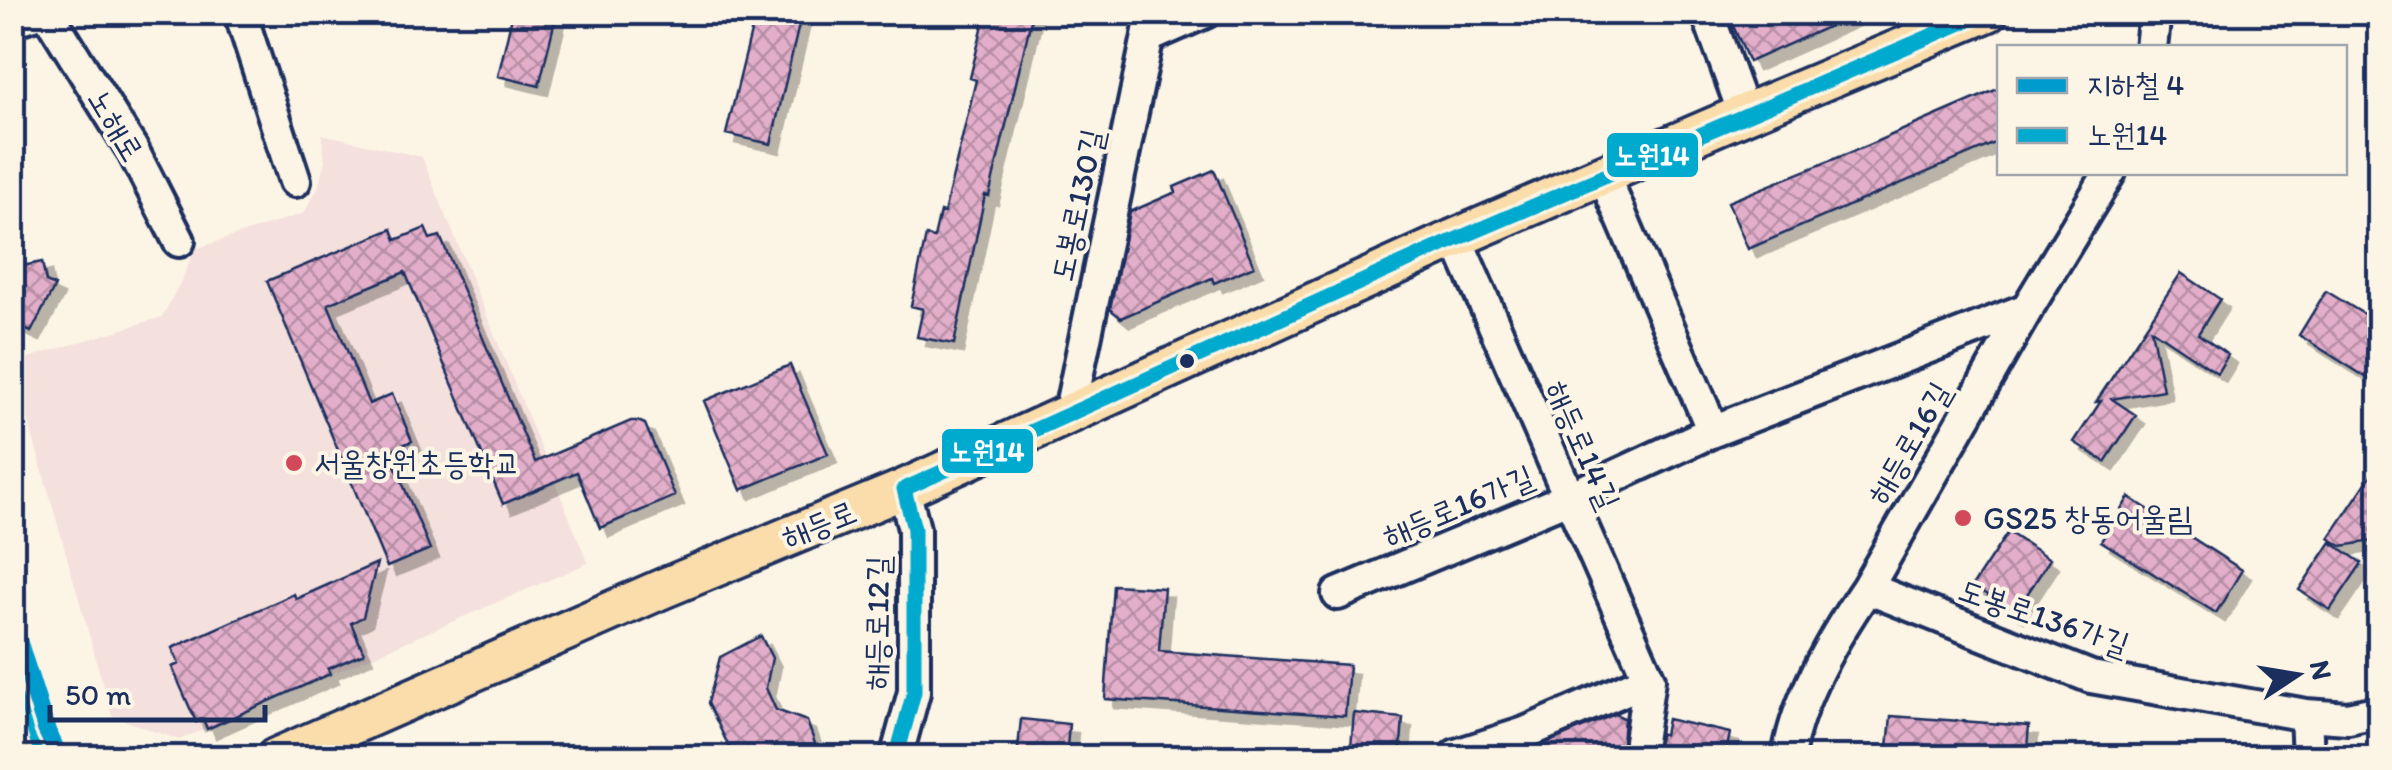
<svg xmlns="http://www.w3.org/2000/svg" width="2392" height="770" font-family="Itim,'Poor Story',sans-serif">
	<defs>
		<pattern id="building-cross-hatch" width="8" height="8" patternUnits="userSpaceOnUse" patternTransform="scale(2.5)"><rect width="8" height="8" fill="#e3aec9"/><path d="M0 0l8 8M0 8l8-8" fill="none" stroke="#b78ea6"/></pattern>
		<filter id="shadow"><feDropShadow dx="9" dy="9" stdDeviation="0" flood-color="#0004"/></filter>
	</defs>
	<rect width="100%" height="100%" fill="#fcf5e5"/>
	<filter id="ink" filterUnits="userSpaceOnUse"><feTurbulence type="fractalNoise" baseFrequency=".01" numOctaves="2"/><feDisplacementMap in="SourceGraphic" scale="20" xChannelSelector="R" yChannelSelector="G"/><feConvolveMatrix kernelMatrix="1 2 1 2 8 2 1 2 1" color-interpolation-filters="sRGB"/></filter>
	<g filter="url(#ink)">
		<!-- built -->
		<path fill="#f4e0dd" d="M322,134L422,157L588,563L179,740L112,716L12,363L162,317L182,279L195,249L304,213L318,188L325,161Z"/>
		<!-- building -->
		<path fill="url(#building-cross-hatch)" stroke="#1b2f5e" stroke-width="2.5" filter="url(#shadow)" d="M513,12H557L539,86L498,76Z
			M763,12H802L771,144L726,134L752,28L758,30Z
			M986,12H1033L989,196L985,195L954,344L917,337L923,309L911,306L926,236L934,238L940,212L944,213L976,80L970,78Z
			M1727,12H1861L1749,62Z
			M2000,88V141L1748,249L1728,202L1859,149Z
			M1214,170L1254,266L1214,283L1212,278L1121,318L1110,309L1130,212L1176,192L1174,187Z
			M425,228L430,239L440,236L535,462L631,421H638L645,424L675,496L600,528L577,472L503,504L405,272L328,304L369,404L392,394L412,441L389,451L430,549L387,567L267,281L392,229L396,240Z
			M42,262L46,282L55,286L31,332L12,323V268Z
			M2181,273L2220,299L2198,334L2228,355L2217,373L2151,329L2163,390L2112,399L2136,415L2105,462L2074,442L2101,401L2096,402Z
			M2326,291L2380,324V386L2299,335Z
			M790,365L828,454L741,490L704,401Z
			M2380,462V540L2342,546L2329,538Z
			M2129,497L2242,570L2216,613L2101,541Z
			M2008,532L2050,559L2015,613L1973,585Z
			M2331,542L2362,563L2330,610L2299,590Z
			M377,563L363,617L351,623L364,653L328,669L330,674L207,729L203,719L196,722L172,667L179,664L172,648L294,594L296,599Z
			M1113,585L1164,588L1159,651L1349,665L1345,716L1105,699Z
			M761,636L772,658L766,688L776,710L807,721L817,749L795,758H758L730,749L708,703L720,657Z
			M1354,713L1403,718L1400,758H1350Z
			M1615,714L1624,718L1622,746L1617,758H1511Z
			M1891,716L2029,726L2026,758H1887Z
			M1021,719L1069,724L1066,758H1017Z
			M1667,719L1730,733L1725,758H1674L1654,753L1660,733L1664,735Z"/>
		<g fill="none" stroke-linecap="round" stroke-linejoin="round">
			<!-- minor casing -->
			<g stroke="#1b2f5e" stroke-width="38">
				<path id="minor" d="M47,12L132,149L179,241
					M240,12L295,181
					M1707,12L1744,114
					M12,21L40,12
					M1148,37L1205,12
					M2151,48L2155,12
					M1603,174L1713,431
					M1456,238L1649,679L1640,741
					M1070,411L1153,12
					M1867,588L2091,677L2306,715L2348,718L2380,711
					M1338,594L1568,498L1713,431L2027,309
					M2306,715L2308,758
					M1456,755L1525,733L1649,679
					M896,758L914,692V529L904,489
					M1788,758C1796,700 1835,635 1867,588L2027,309L2110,172"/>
			</g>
			<!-- major casing -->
			<g stroke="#1b2f5e" stroke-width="45">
				<path id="major" d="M12,657L43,758
					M276,758L664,588L904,489L1456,238L1744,114L1988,12"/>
			</g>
			<!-- minor -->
			<use href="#minor" stroke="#fcf5e5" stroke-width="30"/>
			<!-- major -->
			<use href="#major" stroke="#fbddab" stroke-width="38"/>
			<!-- bus-1 casing -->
			<g stroke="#fcf5e5" stroke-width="22">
				<path id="bus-1" d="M12,659L43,758
					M896,758L914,692V529L904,489L1443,245L1987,12"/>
			</g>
			<!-- bus-1 -->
			<use href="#bus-1" stroke="#00a9ce" stroke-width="15"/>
			<!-- metro-1 casing -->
			<g stroke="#fcf5e5" stroke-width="25">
				<path id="metro-1" d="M12,621L46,729L60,758"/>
			</g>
			<!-- metro-1 -->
			<use href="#metro-1" stroke="#009bce" stroke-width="18"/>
		</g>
	</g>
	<!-- markers -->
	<circle fill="#1b2f5e" stroke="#fcf5e5" stroke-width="4" cx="1187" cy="361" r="9"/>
	<g fill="#d1495b" stroke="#fcf5e5" stroke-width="4">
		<circle cx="294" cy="463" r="10"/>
		<circle cx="1963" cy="518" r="10"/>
	</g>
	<g text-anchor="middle" stroke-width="8" stroke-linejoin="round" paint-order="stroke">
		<!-- street labels -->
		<g font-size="32" fill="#1b2f5e" stroke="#fcf5e5">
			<text transform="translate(116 125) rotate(59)" y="11">노해로</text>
			<text transform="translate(1077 205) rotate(-78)" y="11">도봉로130길</text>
			<text transform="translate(1909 443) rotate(-60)" y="11">해등로16길</text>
			<text transform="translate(1583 445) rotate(66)" y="11">해등로14길</text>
			<text transform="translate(1458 506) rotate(-23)" y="11">해등로16가길</text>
			<text transform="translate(819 524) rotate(-22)" y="11">해등로</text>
			<text transform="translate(2044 617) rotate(19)" y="11">도봉로136가길</text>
			<text transform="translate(877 623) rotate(-89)" y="11">해등로12길</text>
		</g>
		<!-- poi labels -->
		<g font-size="32" fill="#1b2f5e" stroke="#fcf5e5" text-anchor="start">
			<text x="314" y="474">서울창원초등학교</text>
			<text x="1983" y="529">GS25 창동어울림</text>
		</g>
	</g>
	<g stroke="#fcf5e5" stroke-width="4">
		<rect x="1605" y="131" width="95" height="48" rx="10" fill="#00a9ce"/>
		<rect x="940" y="427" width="95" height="48" rx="10" fill="#00a9ce"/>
	</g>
	<g font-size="28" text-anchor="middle" font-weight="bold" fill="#fff">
		<text x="1652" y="165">노원14</text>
		<text x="987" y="461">노원14</text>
	</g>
	<!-- margin -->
	<rect width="2392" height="770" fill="none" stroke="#fcf5e5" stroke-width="50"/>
	<rect x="25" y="25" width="2342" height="720" fill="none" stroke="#1b2f5e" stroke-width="4" filter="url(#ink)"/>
	<!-- legend -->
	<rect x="1997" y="45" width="350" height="130" fill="#fcf5e5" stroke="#a2a6af" stroke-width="2.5"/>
	<rect x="2017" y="78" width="50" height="15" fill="#009bce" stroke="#a2a6af" stroke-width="2.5"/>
	<text x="2087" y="95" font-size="30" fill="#1b2f5e">지하철 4</text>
	<rect x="2017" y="128" width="50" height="15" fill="#00a9ce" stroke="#a2a6af" stroke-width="2.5"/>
	<text x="2087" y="145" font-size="30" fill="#1b2f5e">노원14</text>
	<!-- north arrow -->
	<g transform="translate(2297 675) rotate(78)" stroke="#fcf5e5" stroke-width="8" paint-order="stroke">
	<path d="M0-8L18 38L0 25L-18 38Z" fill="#1b2f5e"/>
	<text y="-15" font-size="28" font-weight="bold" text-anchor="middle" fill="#1b2f5e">N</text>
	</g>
	<!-- scale -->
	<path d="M50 705v15h215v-15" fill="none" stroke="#1b2f5e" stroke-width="5"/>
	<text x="65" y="705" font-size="30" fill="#1b2f5e" stroke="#fcf5e5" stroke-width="8" paint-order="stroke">50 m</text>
</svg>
